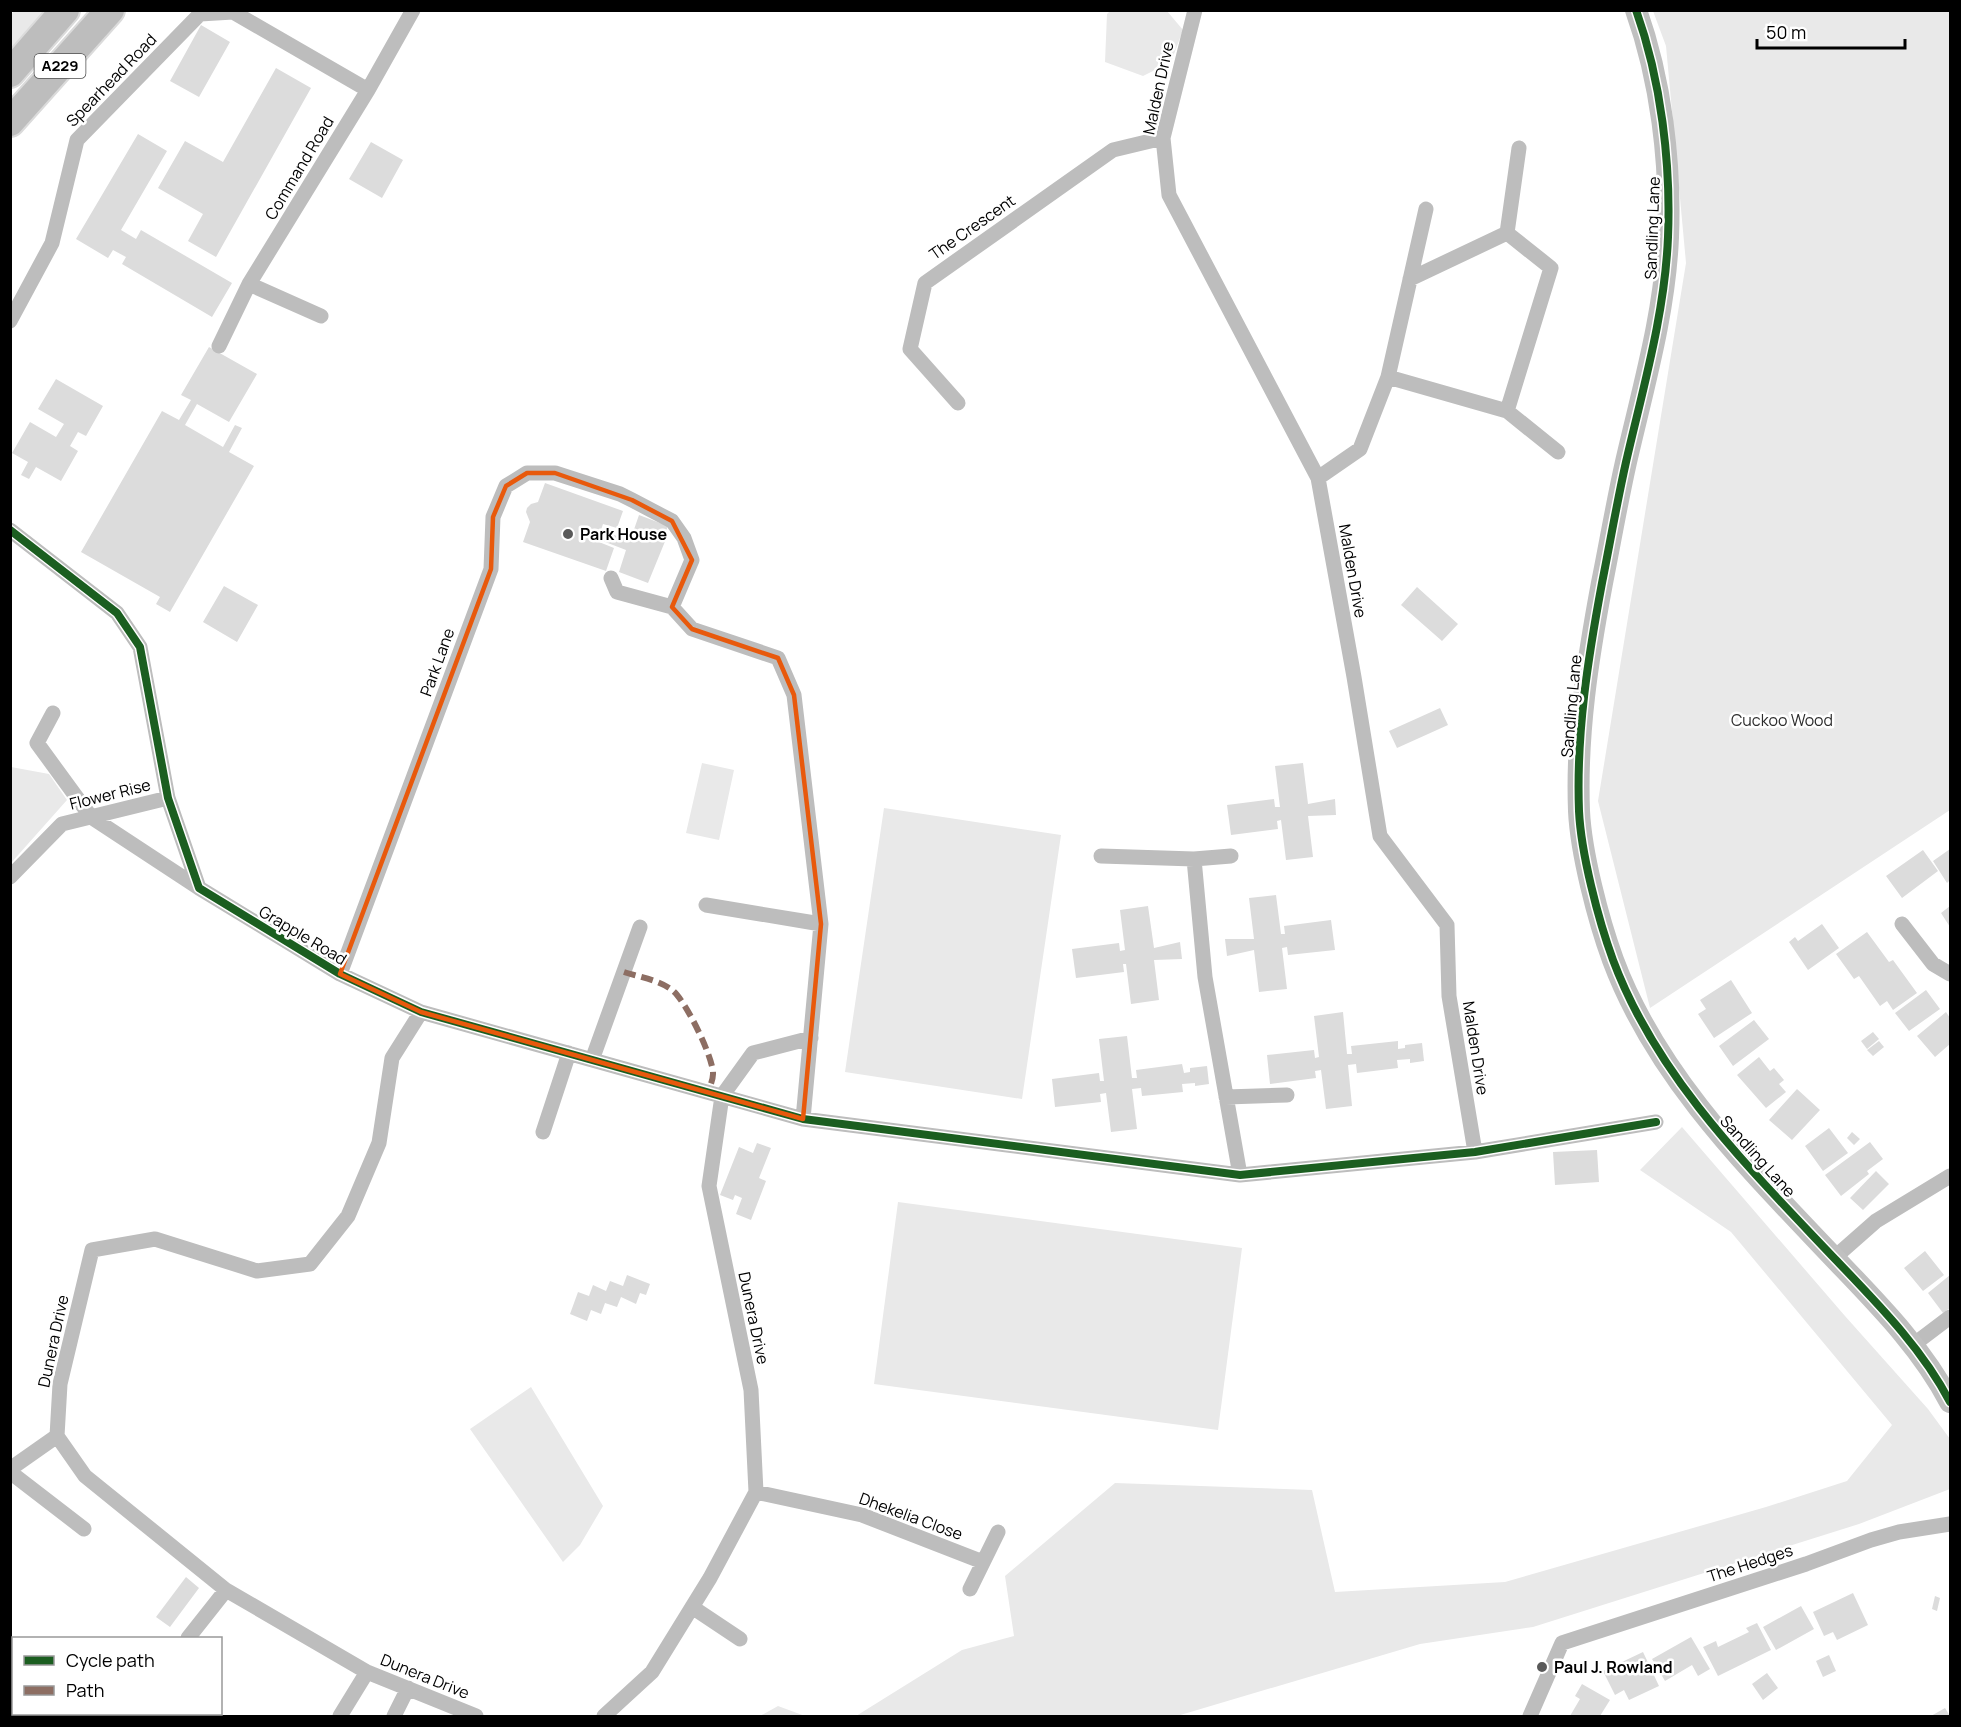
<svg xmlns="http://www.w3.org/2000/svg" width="1961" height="1727" font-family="Manrope,sans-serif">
	<rect width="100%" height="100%" fill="#fff"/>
	<!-- green -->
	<path fill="#e9e9e9" d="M14,11H50L11,55V15Z
		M1110,11H1167L1183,30L1171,62L1143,76L1105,62L1107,14Z
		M1653,11H1950V810L1650,1008L1598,801L1686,263L1666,46Z
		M702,763L734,770L719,840L686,833Z
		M11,767L49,774L67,800L11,863Z
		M884,808L1061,835L1022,1099L845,1072Z
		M1682,1127L1845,1316L1928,1409L1950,1439V1489L1859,1524L1533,1627L1420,1644L1177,1716H856L962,1650L1014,1636L1005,1576L1115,1483L1312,1490L1335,1592L1505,1582L1766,1507L1847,1481L1892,1425L1731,1232L1640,1170Z
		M898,1202L1242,1248L1218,1430L874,1384Z
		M531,1387L603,1506L580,1545L563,1562L470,1429Z
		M778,1706L805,1716H809H760Z"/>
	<!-- building -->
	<path fill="#dcdcdc" d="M201,25L230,42L199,97L170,81Z
		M276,68L311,88L216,257L188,241L203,214L158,188L185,141L223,162Z
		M138,134L167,151L121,230L136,239L141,230L232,283L212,317L122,264L126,257L113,250L108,258L76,239Z
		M371,142L403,160L382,198L349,179Z
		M209,347L257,374L229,422L197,404L185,425L223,447L235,425L242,428L229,452L254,466L170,612L156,604L160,597L81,552L162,411L179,420L191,400L181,395Z
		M56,379L103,406L86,436L78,432L70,446L78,451L61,481L36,467L29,479L21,475L28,462L12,453L30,422L56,437L64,424L38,409Z
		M545,483L623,511L617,528L603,524L601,530L630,541L639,515L668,526L663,538L666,539L648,583L619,572L626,550L600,540L599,542L614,548L606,571L523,542L530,522L526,512L527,508L531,504L538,502Z
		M224,586L258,605L237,642L203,622Z
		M1417,587L1458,624L1442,641L1401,605Z
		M1440,708L1448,725L1397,748L1389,731Z
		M1303,763L1308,804L1335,799L1336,815L1308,816L1313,857L1286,860L1281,820L1277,821L1278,829L1231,835L1227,805L1274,799L1275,807H1280L1275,766Z
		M1950,849V880L1947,883L1933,861Z
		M1923,850L1938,871L1902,898L1886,876Z
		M1276,895L1281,934H1285L1284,926L1331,920L1335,950L1288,955L1287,947L1282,948L1287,989L1259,992L1254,950L1227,956L1225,939H1254L1249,898Z
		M1148,906L1154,948L1180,942L1182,959L1154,960L1159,1000L1131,1004L1126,964H1123L1124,972L1076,978L1072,949L1119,943L1120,951L1125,950L1120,910Z
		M1950,906V927L1941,913Z
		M1822,924L1839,948L1808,970L1789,942L1795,937L1798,941Z
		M1867,932L1889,962L1893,960L1917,993L1893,1010L1887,1001L1880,1006L1859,976L1854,979L1836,954Z
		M1731,980L1752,1013L1714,1038L1698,1014L1706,1009L1700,1000Z
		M1926,990L1940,1009L1909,1031L1895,1013Z
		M1343,1012L1347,1054H1352L1351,1046L1398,1041V1049L1405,1048V1045L1422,1043L1424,1061L1410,1063V1059L1397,1060L1398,1068L1357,1073L1356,1064L1348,1065L1352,1106L1326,1109L1321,1070L1315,1071L1316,1078L1270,1084L1267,1055L1314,1050L1315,1058L1319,1057L1314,1016Z
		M1946,1012L1950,1018V1044L1935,1057L1917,1036Z
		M1754,1020L1769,1039L1733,1066L1719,1046Z
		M1873,1032L1879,1039L1867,1049L1861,1041Z
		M1127,1036L1132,1078H1137L1136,1070L1182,1064L1184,1073L1190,1072V1068L1207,1066L1209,1084L1195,1086V1083L1182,1084L1183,1092L1142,1096L1141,1088L1132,1089L1137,1129L1111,1132L1106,1093L1100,1094L1101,1102L1055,1107L1052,1079L1099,1073L1100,1081H1104L1099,1039Z
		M1879,1041L1884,1047L1873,1056L1867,1050Z
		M1759,1057L1770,1071L1774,1068L1784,1080L1779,1084L1786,1092L1766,1108L1737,1075Z
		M1797,1089L1820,1110L1792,1140L1769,1120Z
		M1829,1128L1848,1153L1823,1171L1805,1146Z
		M1852,1132L1860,1139L1854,1145L1847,1138Z
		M1870,1142L1883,1159L1867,1171L1869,1174L1841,1196L1825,1175Z
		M757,1143L771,1148L759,1178L766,1181L751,1220L736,1214L742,1198L735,1195L733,1200L720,1195L739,1147L753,1153Z
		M1597,1150L1599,1182L1555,1185L1553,1152Z
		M1876,1171L1889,1184L1863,1210L1850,1198Z
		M1925,1251L1944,1275L1923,1291L1904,1268Z
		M627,1275L650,1284L646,1295L640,1293L636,1304L621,1297L617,1307L605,1303L601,1314L591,1310L587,1321L570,1314L578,1292L589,1296L593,1285L606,1291L610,1281L623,1286Z
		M1950,1275V1308L1943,1313L1928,1293Z
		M186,1577L199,1588L170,1627L156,1617Z
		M1853,1593L1868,1625L1837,1640L1833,1632L1824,1636L1813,1612Z
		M1935,1596L1940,1598L1937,1611L1932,1609Z
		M1801,1606L1814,1629L1776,1650L1763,1627Z
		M1757,1623L1771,1650L1718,1676L1703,1647L1716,1641L1718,1647L1749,1632L1746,1628Z
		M1691,1637L1710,1669L1698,1676L1692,1665L1665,1681L1652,1659Z
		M1643,1652L1659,1686L1629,1700L1624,1690L1615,1695L1603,1671Z
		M1829,1655L1836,1671L1823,1677L1816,1661Z
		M1767,1673L1778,1688L1763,1700L1752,1684Z
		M1582,1684L1610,1700L1600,1716H1570L1580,1699L1575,1696Z
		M1945,1708L1950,1716H1931Z"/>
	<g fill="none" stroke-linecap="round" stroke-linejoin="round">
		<!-- highway casing -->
		<g stroke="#dbdbdb" stroke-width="32">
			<path id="highway" d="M10,73L65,10
				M10,122L110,10"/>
		</g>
		<!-- street -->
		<path stroke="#bdbdbd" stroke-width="15" d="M1195,10L1163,138L1169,195L1318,478L1354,677L1380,836L1447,925L1449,996L1475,1152
			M1410,279L1507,233
			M249,284L321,316
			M10,321L52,243L77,140L200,14L233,12L368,90
			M219,346L249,284L368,90L413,10
			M1388,377L1507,411L1558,452
			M958,403L910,349L925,283L1113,150L1163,138
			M1507,411L1551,268L1507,233L1519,148
			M1318,478L1360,449L1388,377L1426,209
			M10,530L117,613L140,647L168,798L199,888L340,974L421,1012L803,1119L1240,1175L1475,1152L1656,1122
			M611,578L617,592L672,607
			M53,713L37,743L91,817L199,888
			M1101,856L1194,859L1231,856
			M1194,859L1205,977L1240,1175
			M10,877L62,824L168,798
			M706,905L821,924
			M1902,924L1933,964L1950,974
			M340,974L491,569L493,517L506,486L527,473H555L620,494L632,500L672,521L684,538L692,560L672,607L692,629L778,658L794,695L821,924L803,1119
			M421,1012L392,1058L379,1143L348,1216L310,1264L257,1271L155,1239L92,1250L60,1384L57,1436L85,1476L226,1590L367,1672L476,1716
			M592,1060L640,927
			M1226,1097L1287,1095
			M543,1132L569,1053
			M1834,1258L1876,1221L1950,1176
			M1913,1345L1950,1317
			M10,1469L57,1436
			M10,1472L84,1529
			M756,1492L862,1515L983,1562
			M970,1589L998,1532
			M692,1607L740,1639
			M188,1638L226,1590
			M340,1716L367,1672
			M394,1716L408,1688
			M604,1716L652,1672L710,1578L756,1492L751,1390L709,1186L722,1096L753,1053L811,1038
			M1530,1716L1562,1643L1806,1564L1871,1540L1899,1532L1950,1524"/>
		<!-- secondary -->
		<path stroke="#c0c0c0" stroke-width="22" d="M1636,10C1661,80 1671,163 1668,237C1665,313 1643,388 1626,462C1617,502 1610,543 1602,583C1588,658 1576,733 1579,811C1581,853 1598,919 1613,960C1657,1078 1750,1169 1835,1259C1877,1303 1922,1348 1950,1402"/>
		<!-- highway -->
		<use href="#highway" stroke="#bdbdbd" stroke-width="28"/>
		<!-- quiet -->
		<path stroke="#8d6e63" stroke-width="6" stroke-dasharray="12 6" stroke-linecap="butt" d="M624,972C639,977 659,980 672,990C685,999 714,1059 713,1074C713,1080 710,1086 708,1092"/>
		<!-- cycleway casing -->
		<g stroke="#fff" stroke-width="11">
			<path id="cycleway" d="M1636,10C1661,80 1671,163 1668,237C1665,313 1643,388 1626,462C1617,502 1610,543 1602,583C1588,658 1576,733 1579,811C1581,853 1598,919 1613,960C1657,1078 1750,1169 1835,1259C1877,1303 1922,1348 1950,1402
				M10,530L117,613L140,647L168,798L199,888L340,974L421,1012L803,1119L1240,1175L1475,1152L1656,1122"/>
		</g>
		<!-- cycleway -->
		<use href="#cycleway" stroke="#1b5e20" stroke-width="8"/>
	</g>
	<!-- marked area -->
	<path fill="none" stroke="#e8590c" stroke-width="4.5" stroke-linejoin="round" d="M527,473H555L632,500L672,521L692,560L672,607L692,629L778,658L794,695L821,924L803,1119L421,1012L340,974L491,569L493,517L506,486Z"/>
	<!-- markers -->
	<g fill="#595959" stroke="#fff" stroke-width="2">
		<circle cx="568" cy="534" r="6"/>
		<circle cx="1542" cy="1667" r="6"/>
	</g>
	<g text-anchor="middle" stroke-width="5" stroke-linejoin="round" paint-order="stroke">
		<!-- shield labels -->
		<rect fill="#fff" stroke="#4c4c4c" stroke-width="1.5" x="34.5" y="54" width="51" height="24" rx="4.5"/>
		<g font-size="15" font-weight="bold" fill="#000">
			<text x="60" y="71">A229</text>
		</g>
		<!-- street labels -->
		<g font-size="16" fill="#000" stroke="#fff">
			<text transform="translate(111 80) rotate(-46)" y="6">Spearhead Road</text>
			<text transform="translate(1158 88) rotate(-78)" y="6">Malden Drive</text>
			<text transform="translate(299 168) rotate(-59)" y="6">Command Road</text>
			<text transform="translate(972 227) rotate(-35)" y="6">The Crescent</text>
			<text transform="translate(1652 228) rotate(-88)" y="6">Sandling Lane</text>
			<text transform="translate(1353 571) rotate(80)" y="6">Malden Drive</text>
			<text transform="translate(437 662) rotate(-70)" y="6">Park Lane</text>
			<text transform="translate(1571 706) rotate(-85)" y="6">Sandling Lane</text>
			<text transform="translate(110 794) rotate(-14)" y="6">Flower Rise</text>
			<text transform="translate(303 935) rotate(31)" y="6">Grapple Road</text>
			<text transform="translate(1476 1048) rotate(81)" y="6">Malden Drive</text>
			<text transform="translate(1758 1156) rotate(48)" y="6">Sandling Lane</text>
			<text transform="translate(754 1318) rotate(78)" y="6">Dunera Drive</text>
			<text transform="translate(53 1341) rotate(-78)" y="6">Dunera Drive</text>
			<text transform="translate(911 1516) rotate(20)" y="6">Dhekelia Close</text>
			<text transform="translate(1750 1563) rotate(-18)" y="6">The Hedges</text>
			<text transform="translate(425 1676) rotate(22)" y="6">Dunera Drive</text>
		</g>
		<!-- poi labels -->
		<g font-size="16" font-weight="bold" fill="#000" stroke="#fff" text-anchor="start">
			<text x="580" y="540">Park House</text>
			<text x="1554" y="1673">Paul J. Rowland</text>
		</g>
		<!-- park labels -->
		<g font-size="16" fill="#2e2e2e" stroke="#fff">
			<text x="1782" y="726">Cuckoo Wood</text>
		</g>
	</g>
	<!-- border -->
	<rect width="1961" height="1727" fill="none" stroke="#000000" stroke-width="24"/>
	<!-- legend -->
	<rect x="12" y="1637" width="210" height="78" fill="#ffffff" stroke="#999999" stroke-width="1.5"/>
	<rect x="24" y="1656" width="30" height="9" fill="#1b5e20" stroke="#999999" stroke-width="1.5"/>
	<text x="66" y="1667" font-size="18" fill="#000000">Cycle path</text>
	<rect x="24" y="1686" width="30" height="9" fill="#8d6e63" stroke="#999999" stroke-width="1.5"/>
	<text x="66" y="1697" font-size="18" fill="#000000">Path</text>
	<!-- scale -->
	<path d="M1757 39v9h148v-9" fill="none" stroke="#000000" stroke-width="3"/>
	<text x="1766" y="39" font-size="18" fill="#000000" stroke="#ffffff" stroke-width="4.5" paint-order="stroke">50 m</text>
</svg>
